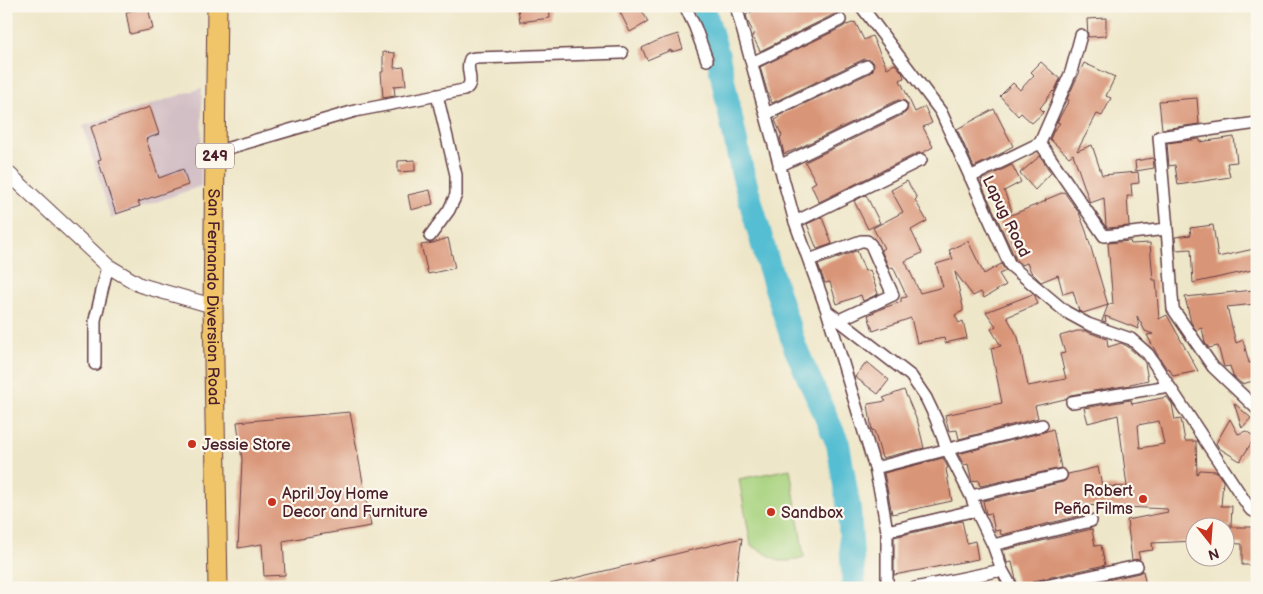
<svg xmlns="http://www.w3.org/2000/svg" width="1263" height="594" font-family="'Balsamiq Sans',sans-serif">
	<rect width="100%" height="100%" fill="#fbf7ec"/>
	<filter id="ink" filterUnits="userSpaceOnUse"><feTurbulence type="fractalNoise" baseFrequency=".02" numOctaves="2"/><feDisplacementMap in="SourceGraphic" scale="10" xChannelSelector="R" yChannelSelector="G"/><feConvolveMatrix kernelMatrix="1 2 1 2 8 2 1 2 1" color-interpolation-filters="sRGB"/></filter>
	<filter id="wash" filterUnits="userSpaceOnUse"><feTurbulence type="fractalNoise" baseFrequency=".0096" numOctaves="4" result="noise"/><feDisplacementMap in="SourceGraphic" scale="20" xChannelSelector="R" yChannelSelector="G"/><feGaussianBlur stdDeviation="1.12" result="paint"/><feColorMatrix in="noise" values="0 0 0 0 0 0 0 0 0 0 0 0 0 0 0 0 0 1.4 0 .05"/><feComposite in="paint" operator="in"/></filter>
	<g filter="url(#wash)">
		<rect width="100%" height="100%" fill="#eee6c8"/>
		<!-- industrial -->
		<path fill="#d2bec5" d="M202,88L201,186L111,218L83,126Z"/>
		<!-- green -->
		<path fill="#a9d380" stroke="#7a7956" d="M790,469L804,557L789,561H779L751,545L739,479Z"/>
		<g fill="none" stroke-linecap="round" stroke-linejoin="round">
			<!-- river -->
			<path stroke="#55bed2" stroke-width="24" d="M703,6L718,56L742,171L768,263L795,347L838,444L849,509L854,588"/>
		</g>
		<g id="blocks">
			<!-- building -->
			<path fill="#d99578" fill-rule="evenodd" d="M528,6H549L550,18L520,22L518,8Z
				M617,6H640L648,22L630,32Z
				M763,6H838L841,13H837L760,51L752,35L754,34L748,22L746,15Z
				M148,7L153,29L130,34L126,12Z
				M1106,18V36L1088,37L1087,19Z
				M855,22L864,40L872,36L887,68L895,64L902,72L904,78L900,80L915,112L925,107L932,123L923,127L933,147L922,153H918L819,202L811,185L816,182L805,162L904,114L907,111L908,104L905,101L898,100L799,148L784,154L780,137L782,136L775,120L779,118L778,116L870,73L873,70L874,63L871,60L864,59L772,103L768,94L760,67L843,27L847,24V25Z
				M678,34L683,49L671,52V50L647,60L642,48L659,40Z
				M383,52L395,53L394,68L404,67L406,85L394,86L395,96L383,98L381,72H383Z
				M1041,62L1060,79L1054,92L1053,91L1040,108L1044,112L1032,123L1021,113L1018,116L1000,96L1013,83L1020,90L1034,75L1031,72Z
				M1084,63L1115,77L1106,96L1111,98L1102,116L1097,114L1077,151L1092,145L1102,175L1138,172L1139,183L1131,184L1132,196H1127L1129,226L1108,228L1106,226L1104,198L1090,203L1073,154L1069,157L1050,139L1054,130L1060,123L1057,122L1069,100L1067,99Z
				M1197,98L1199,124L1162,129L1159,101Z
				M150,107L159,134L146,139L159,178L183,169L188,185L138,202L140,206L116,214L98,160L101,159L91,127Z
				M994,109L1013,146L1004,151V152L974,167L957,129Z
				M1234,137L1237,162L1227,163L1230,177L1178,185L1175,165L1169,166L1167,143L1200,139V142Z
				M1040,156L1051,173L1035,190L1020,173Z
				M1153,158L1154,168L1136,171L1135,161Z
				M415,160V171L398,172V161Z
				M1012,165L1021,182L1004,191L1012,211L1006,217L1046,201L1045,200L1064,192L1079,213L1086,231L1108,305L1083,313L1079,311L1073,291L1063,294L1058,275L1041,282L1031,272L1027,263L1022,265L1016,260L981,183L982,182L981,180Z
				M907,181L917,198L915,200L927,221L911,230L922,253L905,261L920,293L943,287L936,264L953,259L949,250L968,241L984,274L1001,264L1006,271L999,274L1006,285L984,298L981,292L973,296L955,272L963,307V311L955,315L959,323L963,321L967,338L945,343L944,338L917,343L911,318L873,331L868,315L883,308L901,302V298L907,297L893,267L889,268L881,250L884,248L873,228L903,212L891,190Z
				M430,190L433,204L411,210L408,195Z
				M866,195L880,223L868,229L854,201Z
				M822,217L832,244L817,249L807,224Z
				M1213,225L1218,257L1254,249L1257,262V269L1193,283L1191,249L1176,250L1175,237L1191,235L1190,228Z
				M448,238L455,268L428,274L421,245L433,243Z
				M1130,241L1131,244L1150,243L1153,280H1156L1159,319L1167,315L1198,371L1173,376L1169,368L1167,369L1157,354L1147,335L1153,334L1145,331L1137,316L1139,329L1105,316L1106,322L1102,321L1108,305L1113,304L1108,243Z
				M856,251H857L865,271L870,270L878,294L863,301L861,295L837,304L830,282L825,283L818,265Z
				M1254,290L1255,304L1227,307L1236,343L1243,340L1249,363L1257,361V380L1242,384L1233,376L1230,366L1224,367L1218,346L1209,348L1205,343L1202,328L1196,330L1191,322L1185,297Z
				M1033,294L1035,296L1038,304L1007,317L1018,337L1028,386L1066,379L1060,354L1065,353L1060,336L1077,331H1085L1107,339L1108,347L1121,343L1127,346L1142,359L1145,363L1148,380L1130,384V385L1070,395L1065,399L1035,406L1038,418L959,439L957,430L949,431L945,415L1002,403L991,348L1001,346L991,329L996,326L986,312Z
				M867,362L889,380L878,394L855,377Z
				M904,390L918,423L924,448L882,458L874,430L872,431L868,404L886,401L883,398Z
				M1167,397L1172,404L1175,420L1181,419L1185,441H1196L1197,474L1200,470L1216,471L1223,481L1221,506H1232L1231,526H1196V541L1152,543L1153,550L1138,552L1140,559L1132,560L1127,520L1168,512L1167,509L1081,505L1083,515L1001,535L1000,530L995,531L991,513L986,514L983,501L1063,482L1066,480L1068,474L1098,467L1102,486L1127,487L1118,415L1088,423L1084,408L1131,400L1132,404ZM1159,421L1164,444L1140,448L1138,425Z
				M1234,403L1251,418L1242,428Z
				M350,412L371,526L283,541L285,575L264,576L262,544L238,548L242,460L237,422Z
				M1230,419L1238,434L1246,431L1255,437L1240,461L1219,448L1216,443Z
				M1053,429L1061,468L980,486L978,480L972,482L968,464L964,465L958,454L1044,432Z
				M943,458L948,468L946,469L952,501L892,514L884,473Z
				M962,521L967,543L975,541L978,559L894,575V537Z
				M1226,527H1257V565H1242V544L1226,543Z
				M1092,529L1095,546L1101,545L1105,565L1034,581L1031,583L1029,588H1019L1016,580L1012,562L1007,563L1004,550Z
				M742,538L735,588H550V584Z
				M1143,571L1146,586L1137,588H1072L1139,573Z"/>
		</g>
	</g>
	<g filter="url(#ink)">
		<use href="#blocks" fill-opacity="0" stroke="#633d43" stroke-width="1"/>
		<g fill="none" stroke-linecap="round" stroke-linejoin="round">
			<!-- minor casing -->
			<g stroke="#633d43" stroke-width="14">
				<path id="minor" d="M685,6L695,27L707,60
					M736,6L795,222L827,311L875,468L881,496L887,531V588
					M861,6L941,112L1010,265L1066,312L1088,324L1131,339L1148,354L1250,509L1257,513
					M1081,35L1071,72L1040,143L1104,236L1167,229L1173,309L1213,367L1257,409
					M752,63L840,20
					M766,114L867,66
					M215,152L355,111L464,90C477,83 464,70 470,59L476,58L622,53
					M779,166L901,107
					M970,177L1040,143
					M795,222L921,160
					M1167,229L1159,137L1257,123
					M430,236L449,210L456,195V175L437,95
					M809,260L861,241H867L871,245L893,295L839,320
					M827,311L911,376L926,398L936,419L947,449L971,496L976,510L993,545L1002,570L1012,588
					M95,364V320L108,266
					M1072,402L1169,386
					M875,468L1042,425
					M971,496L1061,475
					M887,531L976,510
					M993,545L1091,521
					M915,588L1002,570
					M1036,588L1137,566"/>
			</g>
			<!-- tertiary casing -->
			<g stroke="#633d43" stroke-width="16">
				<path id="tertiary" d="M6,171L108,266L140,285L213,306"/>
			</g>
			<!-- trunk casing -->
			<g stroke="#633d43" stroke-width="21">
				<g id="trunk">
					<path id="s1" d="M217,6L213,306L218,588"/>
				</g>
			</g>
			<!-- minor -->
			<use href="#minor" stroke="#fff" stroke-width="11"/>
			<!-- tertiary -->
			<use href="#tertiary" stroke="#fff" stroke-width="14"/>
			<!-- trunk -->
			<use href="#trunk" stroke="#f0c469" stroke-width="19"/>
		</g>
	</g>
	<!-- markers -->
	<g fill="#c8321e" stroke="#fbf7ec" stroke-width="2">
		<circle cx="192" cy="444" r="5"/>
		<circle cx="1143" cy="499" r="5"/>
		<circle cx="272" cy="502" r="5"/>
		<circle cx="771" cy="512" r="5"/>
	</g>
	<g text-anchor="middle" stroke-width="4.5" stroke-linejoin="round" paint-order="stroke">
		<!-- shield labels -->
		<rect fill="#fbf7ec" stroke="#7f6065" stroke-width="1" x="196" y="143.5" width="38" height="25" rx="4"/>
		<g font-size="15" font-weight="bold" fill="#4a1f2b">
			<text x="215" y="161">249</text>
		</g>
		<!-- street labels -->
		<g font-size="16" fill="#4a1f2b" stroke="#fbf7ec">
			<text transform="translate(1007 216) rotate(64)" y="6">Lapug Road</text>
			<text dy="6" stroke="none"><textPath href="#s1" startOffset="291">San Fernando Diversion Road</textPath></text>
		</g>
		<!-- poi labels -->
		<g font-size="16" fill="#4a1f2b" stroke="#fbf7ec" text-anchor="start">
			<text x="202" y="450">Jessie Store</text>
			<text x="1133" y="496" text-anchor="end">Robert<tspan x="1133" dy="18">Peña Films</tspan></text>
			<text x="282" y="499">April Joy Home<tspan x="282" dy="18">Decor and Furniture</tspan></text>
			<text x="781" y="518">Sandbox</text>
		</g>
	</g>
	<!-- margin -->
	<rect width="1263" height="594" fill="none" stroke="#fbf7ec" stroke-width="25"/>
	<!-- north arrow -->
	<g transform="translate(1210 542) rotate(163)"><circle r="24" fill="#fbf7ec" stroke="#b4a19f"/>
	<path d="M0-4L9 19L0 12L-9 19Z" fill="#c8321e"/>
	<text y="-8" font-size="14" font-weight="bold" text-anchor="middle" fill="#4a1f2b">N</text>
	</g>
</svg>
